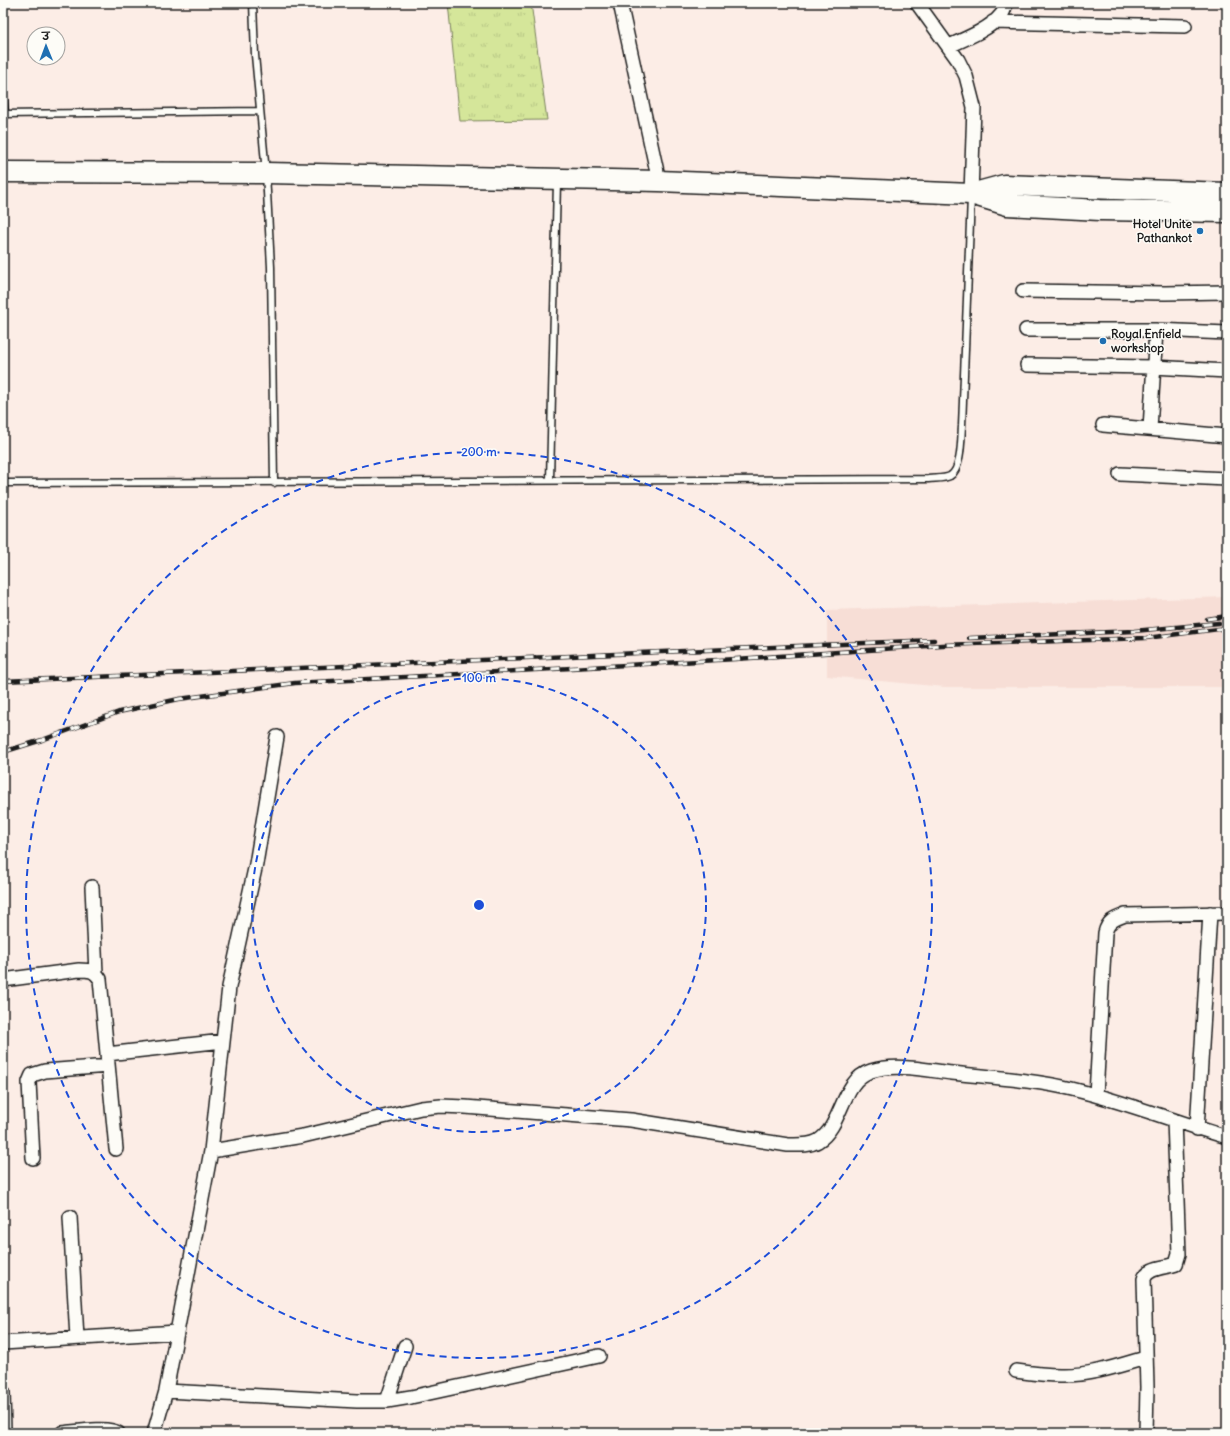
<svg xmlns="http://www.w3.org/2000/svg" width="1230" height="1436" font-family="Delius,'Playpen Sans Deva',sans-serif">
	<defs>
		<pattern id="grass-tufts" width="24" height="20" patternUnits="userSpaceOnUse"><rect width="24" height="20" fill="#d5e69a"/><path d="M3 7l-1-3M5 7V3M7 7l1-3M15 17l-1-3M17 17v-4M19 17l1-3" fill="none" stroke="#b6c584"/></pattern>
	</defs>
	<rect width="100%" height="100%" fill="#fcede6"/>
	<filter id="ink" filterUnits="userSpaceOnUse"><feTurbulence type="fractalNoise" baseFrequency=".025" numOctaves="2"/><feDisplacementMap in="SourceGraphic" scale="8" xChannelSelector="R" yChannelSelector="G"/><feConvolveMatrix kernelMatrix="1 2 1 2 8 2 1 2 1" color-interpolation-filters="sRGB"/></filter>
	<g filter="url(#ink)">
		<!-- built -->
		<path fill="#f7ded6" d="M1227,597V687H945L827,676V610Z"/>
		<!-- grass -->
		<path fill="url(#grass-tufts)" stroke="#78815b" d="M448,3H531L547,120L460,121Z"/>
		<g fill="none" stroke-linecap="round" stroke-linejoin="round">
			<!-- service casing -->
			<g stroke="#1c1c1c" stroke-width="9">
				<path id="service" d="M253,3L255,55L266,173L271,267L274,483
					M3,89L5,114
					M3,114L260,111
					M550,480L557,182
					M3,483C311,483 620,479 928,479C935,478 944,479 950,476C962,469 961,438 962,426L971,197"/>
			</g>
			<!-- minor casing -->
			<g stroke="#1c1c1c" stroke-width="16">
				<path id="minor" d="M620,3L659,181
					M917,3L958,60L966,76L974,107L971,194
					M993,22L1185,26
					M949,46C965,39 990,29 1001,15C1004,12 1005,7 1006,3
					M1023,291L1165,293L1227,292
					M1026,330H1156L1227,333
					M1027,365L1153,367L1227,371
					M1103,425L1227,436
					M1150,429L1156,330
					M1120,474L1227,479
					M92,887L96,973
					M3,980L79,970C90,970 94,970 100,979L116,1149
					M107,1054L223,1041
					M1096,1095L1105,933C1108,921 1114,919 1125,915L1227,913
					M1197,1129L1210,913
					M211,1151L303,1136L421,1108L441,1106L465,1107L631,1120L788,1145C798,1145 809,1146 818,1141C843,1126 841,1080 871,1071C896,1063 926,1070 952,1073C989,1077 1026,1079 1063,1087C1119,1099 1172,1121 1227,1137
					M33,1158L29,1082L32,1075L45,1071L108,1066
					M70,1217L77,1338
					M3,1343L177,1332
					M1016,1371C1030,1373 1045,1375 1060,1375C1089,1376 1118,1366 1145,1358
					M166,1391L357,1401H387L411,1397L599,1356
					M3,1392L4,1433
					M387,1401L405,1346
					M62,1433C74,1432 108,1426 118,1433
					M154,1433L166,1391L211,1151L229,987L256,864L277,737
					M1146,1433L1147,1387L1144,1279C1147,1267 1166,1268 1176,1264L1179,1254L1174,1120"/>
			</g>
			<!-- primary casing -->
			<g stroke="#1c1c1c" stroke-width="23">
				<path id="primary" d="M3,172L266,173L659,181L971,194L1007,205L1100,210L1227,212
					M971,194L1004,185L1227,193"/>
			</g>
			<!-- service -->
			<use href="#service" stroke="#fdfcf7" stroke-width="6"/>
			<!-- minor -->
			<use href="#minor" stroke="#fdfcf7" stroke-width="13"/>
			<!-- primary -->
			<use href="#primary" stroke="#fdfcf7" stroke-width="20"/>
			<!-- rail casing -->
			<g stroke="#1c1c1c" stroke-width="4.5">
				<path id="rail" d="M1207,619L1227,616
					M969,638L1134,631L1219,623
					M3,681L934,640
					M3,752L42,740L119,712L179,699L295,683L736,659L942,645L1146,638L1227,628"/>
			</g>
			<!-- rail -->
			<use href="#rail" stroke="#fdfcf7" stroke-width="3" stroke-dasharray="9" stroke-linecap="butt"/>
		</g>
	</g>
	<!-- distance rings -->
	<g fill="none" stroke="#1d4ed8" stroke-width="2" stroke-dasharray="7 5">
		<circle cx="479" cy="905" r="227"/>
		<circle cx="479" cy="905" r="453"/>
	</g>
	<!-- markers -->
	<g fill="#1f6fb2" stroke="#fdfcf7" stroke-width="1.5">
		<circle cx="1200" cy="231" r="4"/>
		<circle cx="1103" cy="341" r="4"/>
	</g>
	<g text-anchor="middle" stroke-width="3" stroke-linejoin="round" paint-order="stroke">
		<!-- poi labels -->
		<g font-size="12" font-weight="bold" fill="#1c1c1c" stroke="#fdfcf7" text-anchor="end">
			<text x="1192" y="228">Hotel Unite<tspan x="1192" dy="14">Pathankot</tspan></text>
			<text x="1111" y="338" text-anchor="start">Royal Enfield<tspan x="1111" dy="14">workshop</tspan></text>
		</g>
	</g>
	<circle cx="479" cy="905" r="6" fill="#1d4ed8" stroke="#fdfcf7" stroke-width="2"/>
	<g font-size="12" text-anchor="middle" font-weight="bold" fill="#1d4ed8" stroke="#fdfcf7" stroke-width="3" stroke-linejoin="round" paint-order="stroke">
		<text x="479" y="456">200 m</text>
		<text x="479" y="682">100 m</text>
	</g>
	<!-- margin -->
	<rect width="1230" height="1436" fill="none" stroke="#fdfcf7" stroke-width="16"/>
	<rect x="8" y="8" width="1214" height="1420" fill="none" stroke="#1c1c1c" stroke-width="1.5" filter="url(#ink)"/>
	<!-- north arrow -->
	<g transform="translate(46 46) rotate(359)"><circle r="19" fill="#fdfcf7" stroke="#a3a29f"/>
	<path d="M0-3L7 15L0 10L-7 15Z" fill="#1f6fb2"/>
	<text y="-6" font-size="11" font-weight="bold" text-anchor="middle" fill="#1c1c1c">उ</text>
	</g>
</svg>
